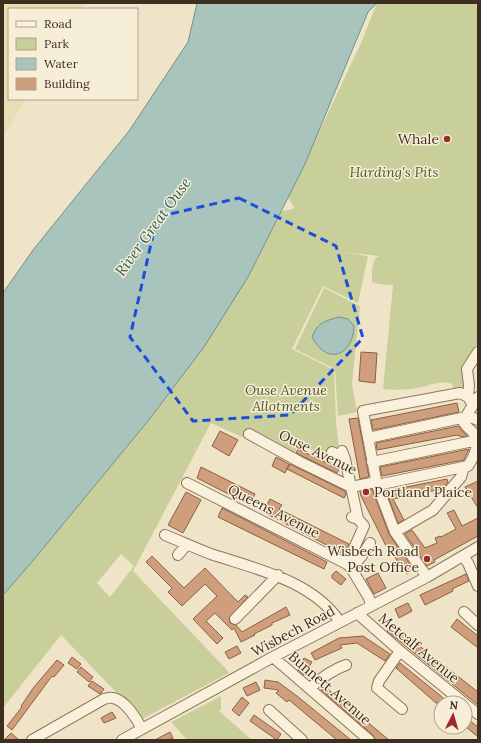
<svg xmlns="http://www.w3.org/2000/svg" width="481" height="743" font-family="Lora,serif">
	<rect width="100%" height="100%" fill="#f0e4c8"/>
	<!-- farmland -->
	<path fill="#e6deb5" d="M3,3H84L81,9H9V99H26L3,137Z"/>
	<!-- green -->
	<path fill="#c9cf9b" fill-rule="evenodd" d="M377,3H475L478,8V348L465,390L454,391L452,384C442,379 429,386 418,388C406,390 395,390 383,389L393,285L378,284L372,282C372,274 371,259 379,256L342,252L368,256L358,303L323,286L292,349L334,370L336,423L341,465L300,444L293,455L248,430L244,438L211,423L133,571L227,670L229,673L142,719L61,635L3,708V595L31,563L89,492L248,277L282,211L293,209L294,207L288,198L361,43ZM121,554L134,566L110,597L97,583Z
		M324,288L360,306L352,384L357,412L338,416L335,369L295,349Z
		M221,696V709L219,711L252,740H187L171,722Z"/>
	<!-- water -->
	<path fill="#a9c4bc" stroke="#6f938a" d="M197,3H377L368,12L305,164L248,277L204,347L148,421L31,563L3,595V293L33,250L129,131L188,42Z
		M339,317L348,319L354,326C353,356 327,366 312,337C318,322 325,321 339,317Z"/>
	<!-- building -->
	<path fill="#cf9f7d" stroke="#8d5f41" d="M361,352L377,353L375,383L359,381Z
		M457,403L459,412L373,430L371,420Z
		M358,418L369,477L360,479L349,419Z
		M458,426L467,436L462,437L457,435L377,450L376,443Z
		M220,431L238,440L229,456L212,446Z
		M298,449L339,469L337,473L296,453Z
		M469,449L464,460L382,476L380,467Z
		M276,457L289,464L285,473L272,466Z
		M290,464L345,491L346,495L344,498L287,469Z
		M201,467L255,494L250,505L197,478Z
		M447,479L448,482L442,489L393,499L404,520L398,523L386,491Z
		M478,481V508L465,487Z
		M372,489L389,534L414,570L407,574L385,544L361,496L360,492Z
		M186,492L201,500L183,533L168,525Z
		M270,499L282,505L279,509L349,544L344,554L263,512Z
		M222,508L327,562L324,569L218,517Z
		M454,510L462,526L478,518V536L434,560L435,562L427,566L405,534L412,530L425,548L437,543L435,538L440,536L441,537L456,529L447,513Z
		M152,556L184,588L205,568L238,602L245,595L248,597L229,618L230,623L236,625L242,632L286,607L290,615L272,623V625L254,634L255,635L241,642L234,628L232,630L215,613L206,621L223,638L217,644L193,619L217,596L205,584L182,606L168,592L172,588L146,562Z
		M336,571L346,579L341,585L332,578V575Z
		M378,573L386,588L374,594L366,579Z
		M466,574L469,581L452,589L453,591L425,605L420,595Z
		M408,603L412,611L399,618L395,609Z
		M457,619L478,636V648L451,627Z
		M392,626H394L478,692V705L387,631Z
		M363,636L390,654L385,661L357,643L340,645L342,648L315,660L311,653L339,638Z
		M237,646L241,653L229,659L225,652Z
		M72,657L81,664L77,669L68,663Z
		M304,658L312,662L304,675L298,670Z
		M57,660L64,665L54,677L52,676L12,730L7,726L22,707L21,706L34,687Z
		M400,663L441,696L448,703H436L396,668Z
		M81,667L93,677L89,682L77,672Z
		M265,680L278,682L297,696L351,740H337L289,700L287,702L276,693L279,690L264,688Z
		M92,681L104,689L101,693L100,694L88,686Z
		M256,682L260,690L247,696L243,688Z
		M324,686L389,740H377L375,739L373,735L321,690Z
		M242,697L249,703L239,716L232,710Z
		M112,712L116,718L104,723L101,718Z
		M254,715L281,734L277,740L250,721Z
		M465,717L478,727V737L465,726Z
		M170,732L173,738L168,740H155Z
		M11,733L19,740H4Z"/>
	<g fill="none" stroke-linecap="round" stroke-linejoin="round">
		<!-- minor casing -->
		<g stroke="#8d765c" stroke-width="12">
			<path id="minor" d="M468,397L469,385L467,369L478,352
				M249,434L300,462L351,487L376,482
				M368,438L466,417L473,418L478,420
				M332,452L345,459L342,451
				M345,459L358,519
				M372,462L478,440
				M187,483L347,564L351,568L369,598L371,606
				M377,485L468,466C473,459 481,442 475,435C472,430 467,428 464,423L468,413L478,397
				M395,532L433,510L461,477L464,467
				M165,535C180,541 195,548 211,554C255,569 312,580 340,622
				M178,555L187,544
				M463,556L468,563L478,586
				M347,564L364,526L358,519L352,517
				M351,568L361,557L370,543
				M427,577L395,532L377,485L363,411L460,393L468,397L473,405
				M464,612L478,625
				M357,613L400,651L464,703
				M235,619L278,575
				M400,651L379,681L377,688L402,709
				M273,657L369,740
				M310,688C321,678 332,670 346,665
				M465,704L478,714
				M269,710L302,740
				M32,740L104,699C107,698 110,697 113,698C125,700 137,719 142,729
				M122,740L273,657L427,577L478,547"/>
		</g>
		<!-- minor -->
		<use href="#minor" stroke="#faf1dc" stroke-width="10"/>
	</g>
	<!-- marked area -->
	<path fill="none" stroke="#1d4ed8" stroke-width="3" stroke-dasharray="8 5" stroke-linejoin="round" d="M239,198L336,246L363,338L290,415L193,421L130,337L157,217Z"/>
	<!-- markers -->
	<g fill="#9e2a2b" stroke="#f7eed8" stroke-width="1.5">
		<circle cx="447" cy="139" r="4"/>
		<circle cx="366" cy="492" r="4"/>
		<circle cx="427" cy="559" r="4"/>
	</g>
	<g text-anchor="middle" stroke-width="3" stroke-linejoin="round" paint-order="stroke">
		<!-- poi labels -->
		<g font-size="14" fill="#3d2e20" stroke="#f7eed8" text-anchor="end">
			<text x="439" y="144">Whale</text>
			<text x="374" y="497" text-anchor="start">Portland Plaice</text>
			<text x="419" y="556">Wisbech Road<tspan x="419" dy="16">Post Office</tspan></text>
		</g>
		<!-- park labels -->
		<g font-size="14" font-style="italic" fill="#4d5a26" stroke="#f7eed8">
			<text x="394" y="177">Harding's Pits</text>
			<text x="286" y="395">Ouse Avenue<tspan x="286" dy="16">Allotments</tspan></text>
		</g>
		<!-- street labels -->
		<g font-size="14" fill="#3d2e20" stroke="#f7eed8">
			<text transform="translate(318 452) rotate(26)" y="5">Ouse Avenue</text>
			<text transform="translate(274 511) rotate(27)" y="5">Queens Avenue</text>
			<text transform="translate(293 631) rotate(-28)" y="5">Wisbech Road</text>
			<text transform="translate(419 648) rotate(40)" y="5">Metcalf Avenue</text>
			<text transform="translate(330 688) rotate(41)" y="5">Bunnett Avenue</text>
		</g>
		<!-- water labels -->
		<g font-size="15" font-style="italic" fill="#2f5d5a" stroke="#f7eed8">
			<text transform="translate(153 227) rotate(-54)" y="5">River Great Ouse</text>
		</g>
	</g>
	<!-- border -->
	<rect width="481" height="743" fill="none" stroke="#3d2e20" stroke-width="8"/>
	<!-- legend -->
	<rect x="8" y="8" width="130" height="92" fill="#f7eed8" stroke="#ada18e"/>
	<rect x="16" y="21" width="20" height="6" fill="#faf1dc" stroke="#ada18e"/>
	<text x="44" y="28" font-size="12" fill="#3d2e20">Road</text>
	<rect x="16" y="38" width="20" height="12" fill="#c9cf9b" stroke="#ada18e"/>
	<text x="44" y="48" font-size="12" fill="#3d2e20">Park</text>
	<rect x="16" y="58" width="20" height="12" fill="#a9c4bc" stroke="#ada18e"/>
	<text x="44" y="68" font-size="12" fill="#3d2e20">Water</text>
	<rect x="16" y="78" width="20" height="12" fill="#cf9f7d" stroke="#ada18e"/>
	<text x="44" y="88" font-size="12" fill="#3d2e20">Building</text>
	<!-- north arrow -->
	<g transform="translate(453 715) rotate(5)"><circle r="19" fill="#f7eed8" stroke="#ada18e"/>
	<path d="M0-3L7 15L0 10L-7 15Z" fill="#9e2a2b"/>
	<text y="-6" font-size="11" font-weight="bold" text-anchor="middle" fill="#3d2e20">N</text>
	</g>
</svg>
